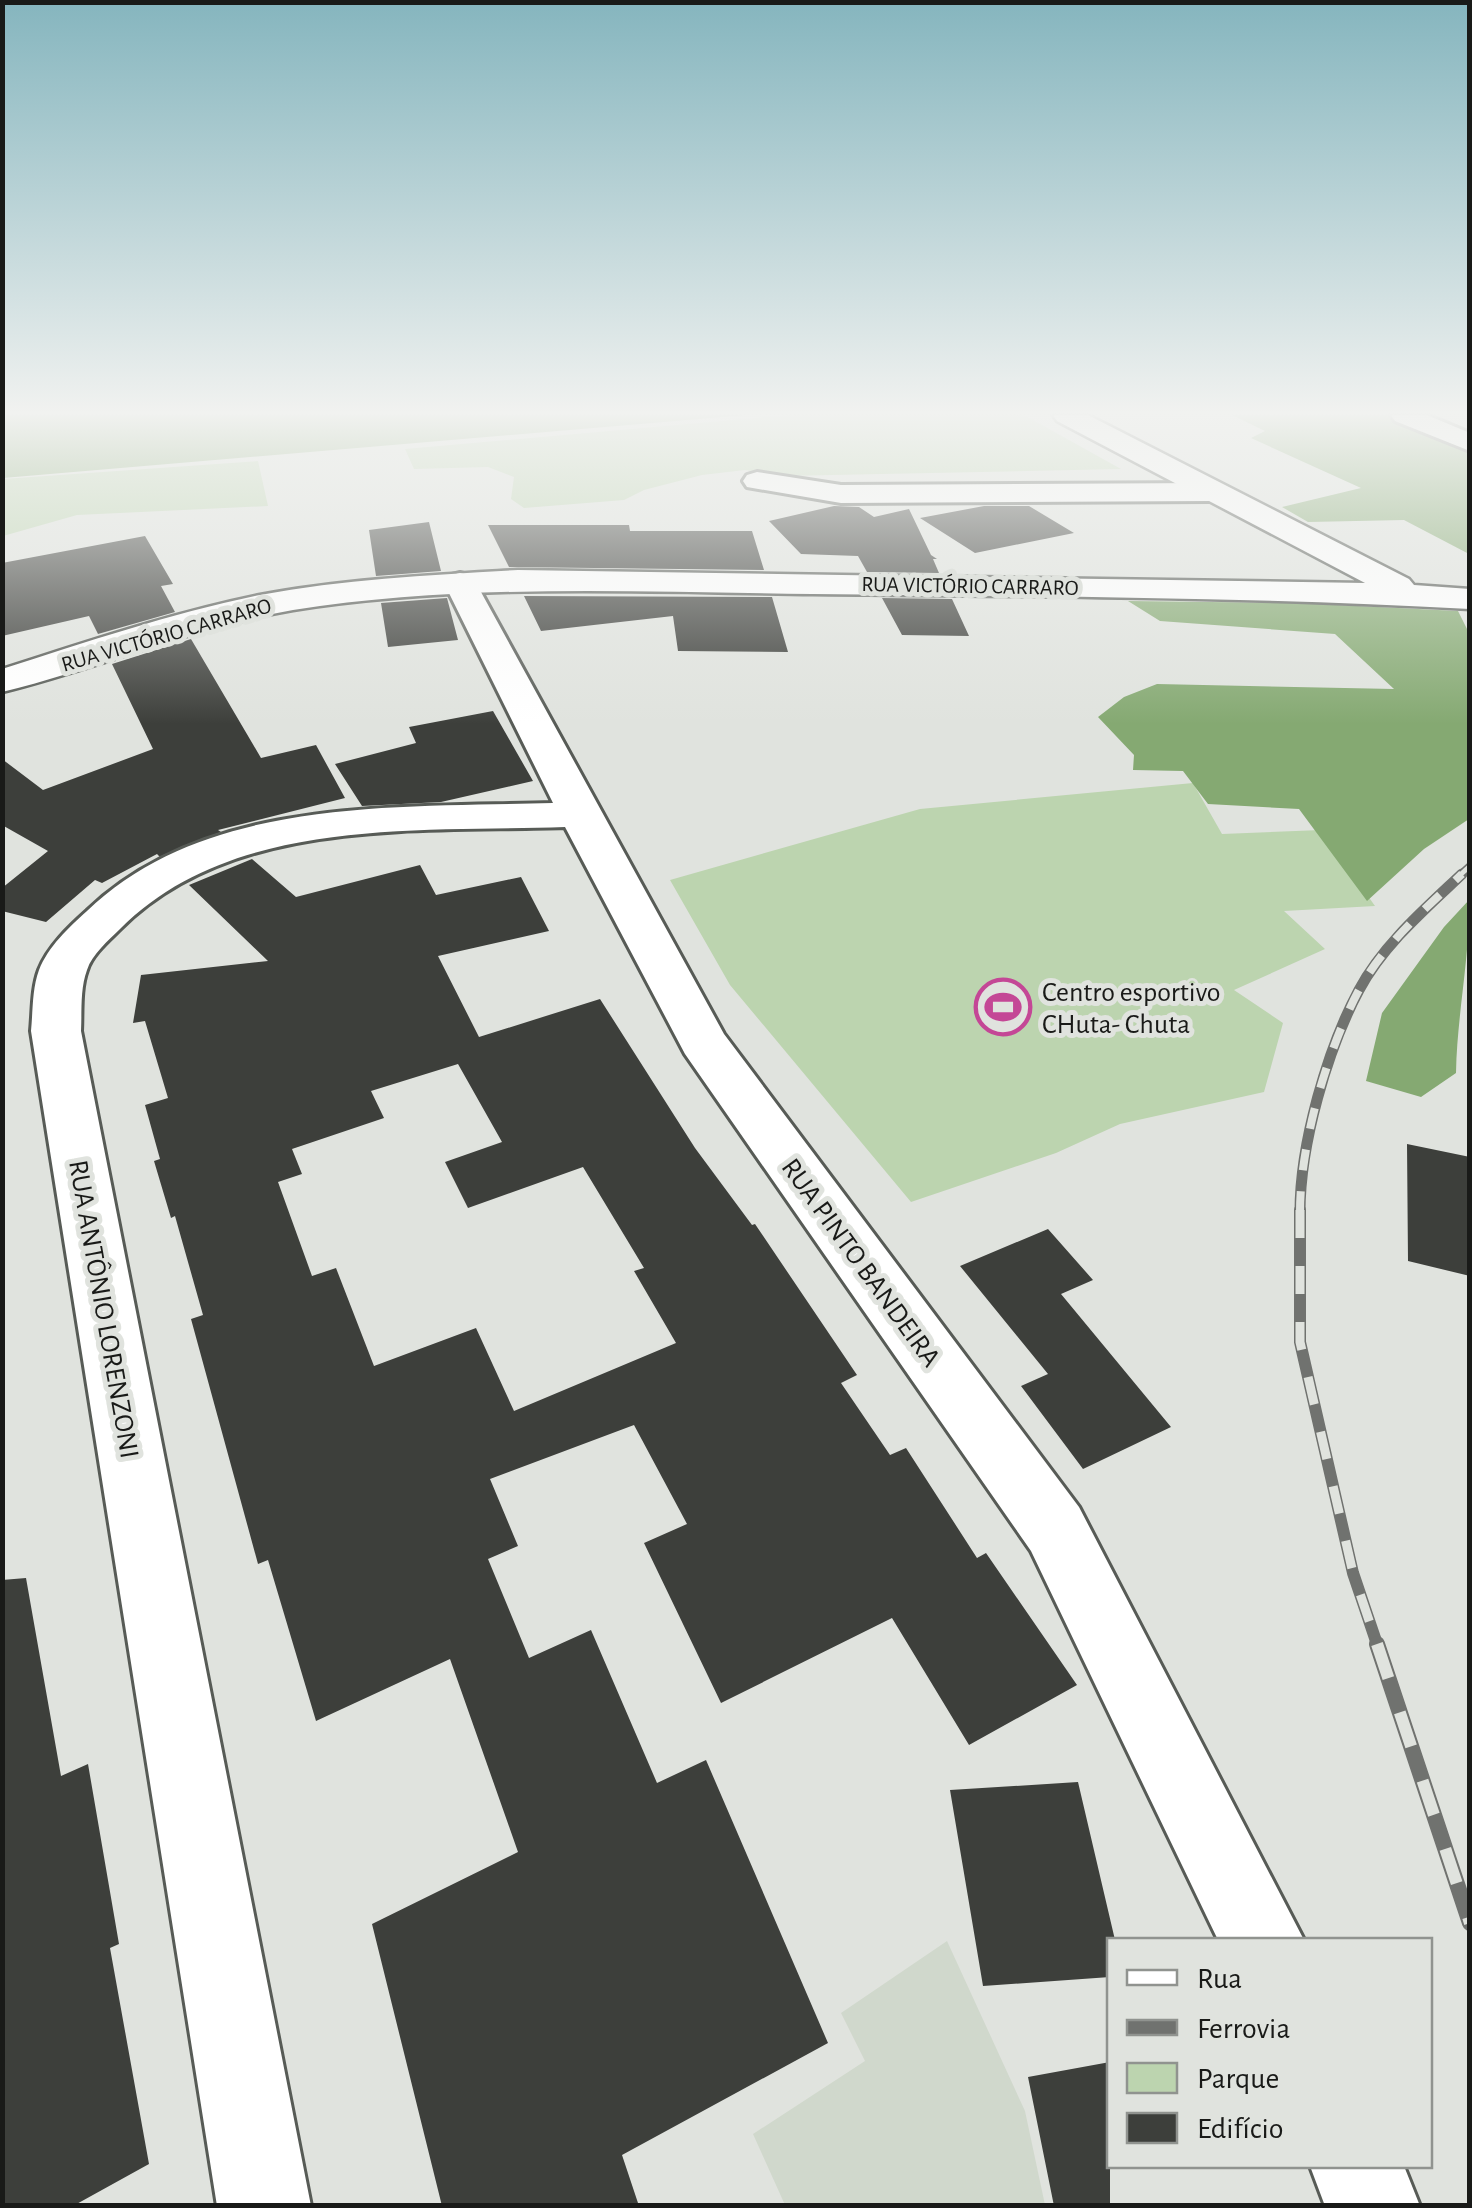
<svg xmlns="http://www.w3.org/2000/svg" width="1472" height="2208" font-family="'Alegreya Sans',sans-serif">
	<rect width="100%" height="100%" fill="#e0e3de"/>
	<!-- built -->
	<path fill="#d0d8cc" d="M947,1941L1025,2111L1045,2205H785L753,2134L865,2061L841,2013Z"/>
	<!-- green -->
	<path fill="#bcd4af" d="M789,415H1024L1121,469L783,476L745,470L702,475L644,490L624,500L524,508L511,499L514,477L488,467L414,469L405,449Z
		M258,461L268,506L77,515L3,536V479Z
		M1193,783L1222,834L1321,830L1375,906L1284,911L1325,949L1234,990L1283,1023L1264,1092L1120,1124L1056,1153L911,1202L730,985L670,880L920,809Z"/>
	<!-- forest -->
	<path fill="#85a972" d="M3,415H746L3,478Z
		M1232,415H1389L1469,451V554L1404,520L1308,522L1282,507L1361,488L1251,438L1265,431Z
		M1128,601L1298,603L1458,611L1469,633V819L1424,849L1367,901L1299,809L1208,804L1183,771L1133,770L1134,755L1098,717L1124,697L1157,684L1394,689L1335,634L1160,621Z
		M1469,900C1470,958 1457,1014 1456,1073L1421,1097L1366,1081L1382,1013L1444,927Z"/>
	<!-- building -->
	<path fill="#3d3f3b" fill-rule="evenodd" d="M834,506L859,507L874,517L909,509L931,555L937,559H933L939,573L867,572L858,556L801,554L769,521Z
		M984,506H1029L1074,533L975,553L920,518Z
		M429,522L441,571L376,576L369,530Z
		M488,525H629L630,531H752L764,570L509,567Z
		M145,536L173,584L161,586L175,612L98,634L89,616L2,636V563Z
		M524,596L772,597L788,652L678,651L673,616L541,631Z
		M447,598L458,640L388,647L381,603Z
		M882,598L952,599L969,636L902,635Z
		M191,639L261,758L316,745L345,798L218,830L221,832L160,857L157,854L102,883L95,880L46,922L2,911V888L48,851L2,825V759L43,790L153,749L112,664Z
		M493,711L533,781L441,802L362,806L335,764L416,743L409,727Z
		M252,859L296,897L420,865L436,895L521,877L549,931L438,956L479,1037L600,999L695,1148L752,1225L755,1224L857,1375L841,1383L890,1455L906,1448L977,1558L986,1553L1077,1685L969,1745L892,1618L721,1703L644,1543L687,1524L634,1425L490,1479L518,1546L488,1559L529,1658L591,1630L657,1783L706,1760L828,2043L622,2155L639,2206H442L372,1924L518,1852L450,1659L316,1721L268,1560L258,1564L191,1319L203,1315L175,1216L171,1218L154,1161L160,1159L145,1105L168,1098L145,1021L133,1023L141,975L268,961L189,885ZM458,1064L502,1142L445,1162L468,1208L583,1167L644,1268L634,1271L676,1343L514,1411L476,1328L374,1366L336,1268L312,1276L278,1182L302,1174L292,1149L384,1118L371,1091Z
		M1407,1144L1470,1157V1276L1408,1261Z
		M1048,1229L1093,1280L1061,1294L1171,1427L1083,1469L1021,1386L1048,1374L960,1266Z
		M26,1578L61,1776L88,1764L119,1944L110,1948L149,2164L73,2206H2V1580Z
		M1078,1782L1115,1940H1110V1977L983,1986L950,1790Z
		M1110,2062V2206H1054L1028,2077Z"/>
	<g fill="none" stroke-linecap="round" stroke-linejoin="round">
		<!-- street casing -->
		<g stroke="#575b56" stroke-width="6">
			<path id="street" d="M1391,415H1427L1470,433V451L1395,421Z
				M757,472L841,485L1210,483L1220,486L1225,492L1220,498L1210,501L841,503L747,487L743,481L747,475Z
				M460,573L472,576L476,583L724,1034L1079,1507L1304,1940H1218L1031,1551L685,1054L565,827C418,832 232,816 120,929C109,940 92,954 87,970C80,989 82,1011 81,1031L311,2206H217L31,1031C33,1011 32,989 39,970C48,947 69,927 87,911C206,796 398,808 553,803L444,583L448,576Z
				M1310,2166H1404L1420,2206H1325Z"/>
		</g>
		<!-- secondary casing -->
		<g stroke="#575b56" stroke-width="5">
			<path id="secondary" d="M1053,415H1088L1409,579L1414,585L1470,589V609C1251,597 1032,596 813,594C640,592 465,583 293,610C193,627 100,668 2,692V669C87,642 172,613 260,595C345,579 432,575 518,570L1365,583L1057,421Z"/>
		</g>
		<!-- street -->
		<use href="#street" fill="#fff" fill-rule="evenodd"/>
		<!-- secondary -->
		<use href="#secondary" fill="#fff" fill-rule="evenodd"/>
		<!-- rail-far3 casing -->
		<g stroke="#70726f" stroke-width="8">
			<path id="rail-far3" d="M1459,876L1470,866"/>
		</g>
		<!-- rail-far2 casing -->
		<g stroke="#70726f" stroke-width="11">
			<path id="rail-far2" d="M1300,1212C1300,1144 1327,1050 1359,990C1383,945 1425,909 1462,874"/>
		</g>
		<!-- rail-far1 casing -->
		<g stroke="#70726f" stroke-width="12">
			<path id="rail-far1" d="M1300,1210V1342L1353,1573L1378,1647"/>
		</g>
		<!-- rail casing -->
		<g stroke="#70726f" stroke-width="16">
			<path id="rail" d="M1377,1644L1470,1923"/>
		</g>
		<!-- rail-far3 -->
		<use href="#rail-far3" stroke="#e0e3de" stroke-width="5" stroke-dasharray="16" stroke-linecap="butt"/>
		<!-- rail-far2 -->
		<use href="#rail-far2" stroke="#e0e3de" stroke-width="8" stroke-dasharray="21" stroke-linecap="butt"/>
		<!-- rail-far1 -->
		<use href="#rail-far1" stroke="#e0e3de" stroke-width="9" stroke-dasharray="28" stroke-linecap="butt"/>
		<!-- rail -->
		<use href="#rail" stroke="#e0e3de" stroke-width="12" stroke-dasharray="36" stroke-linecap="butt"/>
	</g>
	<!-- sky -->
	<linearGradient id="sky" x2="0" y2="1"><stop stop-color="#85b5be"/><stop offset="0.57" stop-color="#f1f2f0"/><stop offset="1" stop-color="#f1f2f0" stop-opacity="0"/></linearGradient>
	<rect width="1472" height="724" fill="url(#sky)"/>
	<!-- icons -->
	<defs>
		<g id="stadium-ring" transform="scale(2.875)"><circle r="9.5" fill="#e0e3de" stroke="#c44796" stroke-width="1.5"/><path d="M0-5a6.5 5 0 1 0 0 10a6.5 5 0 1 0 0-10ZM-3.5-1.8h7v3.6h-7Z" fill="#c44796"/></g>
	</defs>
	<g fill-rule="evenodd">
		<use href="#stadium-ring" x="1003" y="1007"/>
	</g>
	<g text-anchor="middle" stroke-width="10" stroke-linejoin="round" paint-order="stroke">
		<!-- far-street labels -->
		<g font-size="22" fill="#191a18" stroke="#e0e3de">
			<text transform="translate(970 585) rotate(1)" y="8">RUA VICTÓRIO CARRARO</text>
			<text transform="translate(166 634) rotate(-16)" y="8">RUA VICTÓRIO CARRARO</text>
		</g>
		<!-- poi labels -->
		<g font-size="28" fill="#191a18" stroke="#e0e3de" text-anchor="start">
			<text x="1042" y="1001">Centro esportivo<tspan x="1042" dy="32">CHuta- Chuta</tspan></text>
		</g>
		<!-- street labels -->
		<g font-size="28" fill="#191a18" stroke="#e0e3de">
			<text transform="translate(862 1262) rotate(54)" y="10">RUA PINTO BANDEIRA</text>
			<text transform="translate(105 1309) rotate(80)" y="10">RUA ANTÔNIO LORENZONI</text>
		</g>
	</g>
	<!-- border -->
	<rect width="1472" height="2208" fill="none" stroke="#191a18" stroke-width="10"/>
	<!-- legend -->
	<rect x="1107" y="1938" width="325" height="230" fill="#e0e3de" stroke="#90938f" stroke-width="2.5"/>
	<rect x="1127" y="1970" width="50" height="15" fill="#ffffff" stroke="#90938f" stroke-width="2.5"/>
	<text x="1197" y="1988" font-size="30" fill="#191a18">Rua</text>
	<rect x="1127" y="2020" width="50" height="15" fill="#70726f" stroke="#90938f" stroke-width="2.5"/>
	<text x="1197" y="2038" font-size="30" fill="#191a18">Ferrovia</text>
	<rect x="1127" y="2063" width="50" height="30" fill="#bcd4af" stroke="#90938f" stroke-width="2.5"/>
	<text x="1197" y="2088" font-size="30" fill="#191a18">Parque</text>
	<rect x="1127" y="2113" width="50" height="30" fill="#3d3f3b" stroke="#90938f" stroke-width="2.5"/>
	<text x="1197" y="2138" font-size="30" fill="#191a18">Edifício</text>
</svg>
